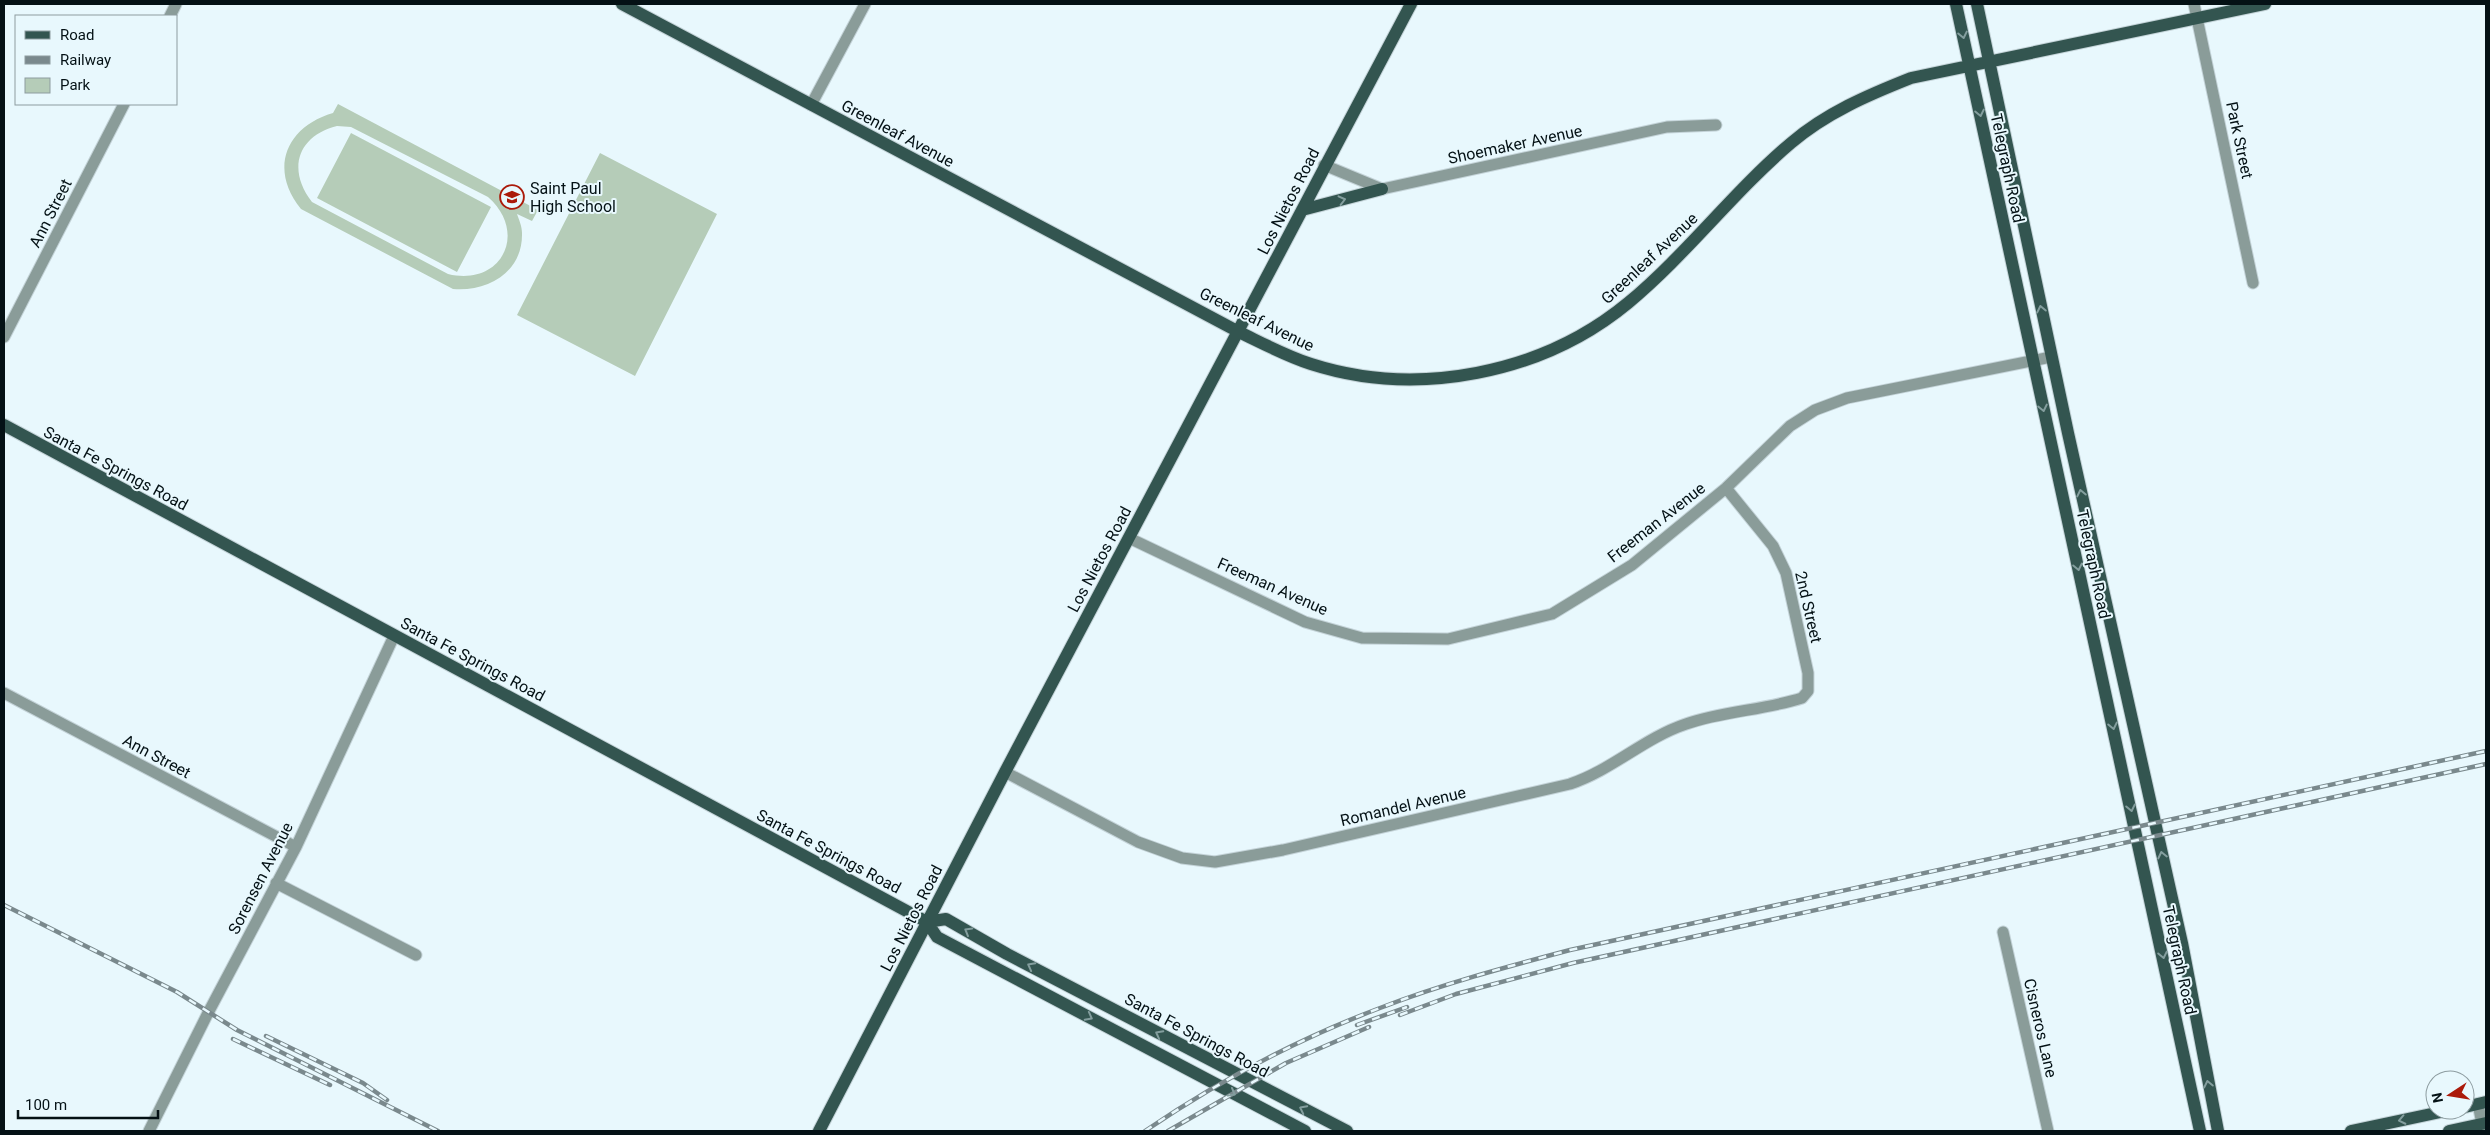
<svg xmlns="http://www.w3.org/2000/svg" width="2490" height="1135" font-family="Roboto,sans-serif">
	<rect width="100%" height="100%" fill="#e8f8fd"/>
	<!-- green -->
	<path fill="#b5ccb8" fill-rule="evenodd" d="M338,104L538,210L532,221L517,214C519,220 522,226 522,233C523,272 488,292 453,289L301,209C269,170 285,127 333,113ZM337,126L351,127L488,197C529,233 501,287 448,274L312,202C287,170 297,136 337,126Z
		M351,133L491,207L457,272L317,198Z
		M600,153L717,214L635,376L517,315Z"/>
	<g fill="none" stroke-linecap="round" stroke-linejoin="round">
		<!-- minor casing -->
		<g stroke="#c4d3d8" stroke-width="13">
			<path id="minor" d="M2194,4L2253,283
				M170,16L176,4
				M811,105L865,4
				M1324,165L1382,189L1667,127L1716,125
				M4,337L124,104
				M1129,538L1305,622L1362,638L1448,639L1552,614L1632,565L1726,488L1790,426L1815,410L1847,398L2051,357
				M4,693L296,847
				M1005,772L1138,842L1182,858L1215,862L1283,850L1570,784C1612,770 1644,738 1686,724C1723,711 1765,710 1802,698L1808,691V673L1786,573L1773,546L1726,488
				M276,883L416,955
				M2003,932L2048,1131
				M2478,1104L2482,1124L2480,1131
				M149,1131L208,1013L296,847L394,636"/>
		</g>
		<!-- major casing -->
		<g stroke="#c4d3d8" stroke-width="14">
			<path id="major" d="M622,4L1239,332C1262,343 1286,356 1311,364C1417,398 1542,374 1628,303C1687,254 1733,192 1791,143C1826,113 1868,95 1911,78L2265,4
				M1956,4L2200,1131
				M1977,4L2068,433L2182,943L2218,1131
				M1302,210L1382,189
				M4,425L927,922L937,937L1305,1131
				M927,922L946,919L1007,954L1347,1131
				M2465,1107L2486,1102
				M819,1131L1005,772L1411,4
				M2351,1131L2450,1110
				M2449,1131L2486,1123"/>
		</g>
		<!-- minor -->
		<use href="#minor" stroke="#8a9c99" stroke-width="11"/>
		<!-- major -->
		<use href="#major" stroke="#335550" stroke-width="12"/>
		<!-- rail casing -->
		<g stroke="#7a898d" stroke-width="4.5">
			<path id="rail" d="M4,905L177,992L237,1030L438,1131
				M1400,1015L1456,994L1573,963L2486,764
				M1357,1025L1407,1007
				M266,1036L363,1083L387,1100
				M233,1039L330,1085
				M1145,1131C1217,1082 1298,1039 1380,1008C1442,984 1506,967 1570,950L2486,751
				M1168,1131L1286,1063L1369,1027"/>
		</g>
		<!-- rail -->
		<use href="#rail" stroke="#e8f8fd" stroke-width="2.5" stroke-dasharray="8" stroke-linecap="butt"/>
	</g>
	<!-- one-way arrows -->
	<defs><path id="oneway-chevron" d="M-2-3.5L2.5 0L-2 3.5" fill="none" stroke-width="1.6" stroke-linecap="round" stroke-linejoin="round" transform="scale(1.25)"/></defs>
	<g stroke="#849e9e">
		<use href="#oneway-chevron" transform="translate(1963 35) rotate(78)"/>
		<use href="#oneway-chevron" transform="translate(1980 113) rotate(78)"/>
		<use href="#oneway-chevron" transform="translate(1342 200) rotate(-14)"/>
		<use href="#oneway-chevron" transform="translate(2041 309) rotate(-102)"/>
		<use href="#oneway-chevron" transform="translate(2043 408) rotate(78)"/>
		<use href="#oneway-chevron" transform="translate(2081 493) rotate(-102)"/>
		<use href="#oneway-chevron" transform="translate(2078 567) rotate(78)"/>
		<use href="#oneway-chevron" transform="translate(2113 726) rotate(78)"/>
		<use href="#oneway-chevron" transform="translate(2131 808) rotate(78)"/>
		<use href="#oneway-chevron" transform="translate(2162 855) rotate(-103)"/>
		<use href="#oneway-chevron" transform="translate(968 931) rotate(-150)"/>
		<use href="#oneway-chevron" transform="translate(2163 955) rotate(78)"/>
		<use href="#oneway-chevron" transform="translate(1031 966) rotate(-152)"/>
		<use href="#oneway-chevron" transform="translate(1089 1017) rotate(28)"/>
		<use href="#oneway-chevron" transform="translate(1159 1034) rotate(-152)"/>
		<use href="#oneway-chevron" transform="translate(2208 1084) rotate(-102)"/>
		<use href="#oneway-chevron" transform="translate(1232 1093) rotate(29)"/>
		<use href="#oneway-chevron" transform="translate(1303 1109) rotate(-153)"/>
		<use href="#oneway-chevron" transform="translate(2402 1120) rotate(168)"/>
	</g>
	<!-- icons -->
	<defs>
		<g id="school-ring" transform="scale(1.25)"><circle r="9.5" fill="#e8f8fd" stroke="#ab1a0a" stroke-width="1.5"/><path d="M0-5L7-2L0 1L-7-2ZM-4 1L0 2.5L4 1V4Q0 6-4 4Z" fill="#ab1a0a"/></g>
	</defs>
	<g fill-rule="evenodd">
		<use href="#school-ring" x="512" y="197"/>
	</g>
	<g text-anchor="middle" stroke-width="4" stroke-linejoin="round" paint-order="stroke">
		<!-- street labels -->
		<g font-size="16" fill="#041115" stroke="#e8f8fd">
			<text transform="translate(898 133) rotate(28)" y="6">Greenleaf Avenue</text>
			<text transform="translate(2240 140) rotate(78)" y="6">Park Street</text>
			<text transform="translate(1515 144) rotate(-12)" y="6">Shoemaker Avenue</text>
			<text transform="translate(2008 168) rotate(78)" y="6">Telegraph Road</text>
			<text transform="translate(1288 201) rotate(-63)" y="6">Los Nietos Road</text>
			<text transform="translate(50 213) rotate(-63)" y="6">Ann Street</text>
			<text transform="translate(1649 258) rotate(-43)" y="6">Greenleaf Avenue</text>
			<text transform="translate(1257 319) rotate(26)" y="6">Greenleaf Avenue</text>
			<text transform="translate(116 468) rotate(28)" y="6">Santa Fe Springs Road</text>
			<text transform="translate(1656 522) rotate(-38)" y="6">Freeman Avenue</text>
			<text transform="translate(1099 559) rotate(-62)" y="6">Los Nietos Road</text>
			<text transform="translate(2094 564) rotate(78)" y="6">Telegraph Road</text>
			<text transform="translate(1273 586) rotate(24)" y="6">Freeman Avenue</text>
			<text transform="translate(1809 607) rotate(77)" y="6">2nd Street</text>
			<text transform="translate(473 659) rotate(28)" y="6">Santa Fe Springs Road</text>
			<text transform="translate(157 756) rotate(28)" y="6">Ann Street</text>
			<text transform="translate(1403 806) rotate(-13)" y="6">Romandel Avenue</text>
			<text transform="translate(829 851) rotate(28)" y="6">Santa Fe Springs Road</text>
			<text transform="translate(260 878) rotate(-63)" y="6">Sorensen Avenue</text>
			<text transform="translate(911 918) rotate(-63)" y="6">Los Nietos Road</text>
			<text transform="translate(2180 960) rotate(78)" y="6">Telegraph Road</text>
			<text transform="translate(2041 1028) rotate(77)" y="6">Cisneros Lane</text>
			<text transform="translate(1197 1035) rotate(28)" y="6">Santa Fe Springs Road</text>
		</g>
		<!-- poi labels -->
		<g font-size="16" fill="#041115" stroke="#e8f8fd" text-anchor="start">
			<text x="530" y="194">Saint Paul<tspan x="530" dy="18">High School</tspan></text>
		</g>
	</g>
	<!-- border -->
	<rect width="2490" height="1135" fill="none" stroke="#041115" stroke-width="10"/>
	<!-- legend -->
	<rect x="15" y="15" width="162" height="90" fill="#e8f8fd" stroke="#8d9ca0"/>
	<rect x="25" y="31" width="25" height="8" fill="#335550" stroke="#8d9ca0"/>
	<text x="60" y="40" font-size="15" fill="#041115">Road</text>
	<rect x="25" y="56" width="25" height="8" fill="#7a898d" stroke="#8d9ca0"/>
	<text x="60" y="65" font-size="15" fill="#041115">Railway</text>
	<rect x="25" y="78" width="25" height="15" fill="#b5ccb8" stroke="#8d9ca0"/>
	<text x="60" y="90" font-size="15" fill="#041115">Park</text>
	<!-- north arrow -->
	<g transform="translate(2450 1095) rotate(258)"><circle r="24" fill="#e8f8fd" stroke="#8d9ca0"/>
	<path d="M0-4L9 19L0 12L-9 19Z" fill="#ab1a0a"/>
	<text y="-8" font-size="14" font-weight="bold" text-anchor="middle" fill="#041115">N</text>
	</g>
	<!-- scale -->
	<path d="M18 1110v8h140v-8" fill="none" stroke="#041115" stroke-width="2.5"/>
	<text x="25" y="1110" font-size="15" fill="#041115" stroke="#e8f8fd" stroke-width="4" paint-order="stroke">100 m</text>
</svg>
